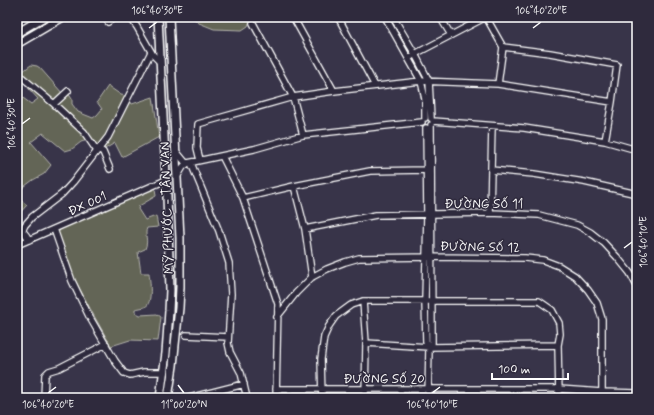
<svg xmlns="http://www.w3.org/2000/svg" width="654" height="415" font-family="Mynerve,sans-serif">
	<rect width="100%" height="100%" fill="#383449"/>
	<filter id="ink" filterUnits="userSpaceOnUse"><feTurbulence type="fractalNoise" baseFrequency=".025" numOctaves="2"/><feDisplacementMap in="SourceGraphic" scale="8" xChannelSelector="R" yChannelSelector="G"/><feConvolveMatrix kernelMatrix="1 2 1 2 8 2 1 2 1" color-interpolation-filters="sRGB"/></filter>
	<g filter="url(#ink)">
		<!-- green -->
		<path fill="#646557" stroke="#b2b2ab" d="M192,17H252L248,26L242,30L214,29L199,23Z
			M31,65L37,66L40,68L63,94L68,93L72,99V104L78,112L93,118L97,115L102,109L97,102L108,86L121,95L127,96L132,104L153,97L159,137L122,157L115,143L103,150L98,148L91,139L81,142L72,149L65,151L43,133L31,142L51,165L44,174L33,180L17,192V97L19,95L31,104L38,99L29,89L19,74Z
			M154,187L155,188L156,196L139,206L138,209L145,220L156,216L158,227L147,228C144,235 149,240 145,249L138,252L141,273H149C150,280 153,304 145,307C142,308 138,308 135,309V312L140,315L157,314L161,317L158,341L130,340L111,346L93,314L75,280L57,235L61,228Z
			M17,197L27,205L17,216Z"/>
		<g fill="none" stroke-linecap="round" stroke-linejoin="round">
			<!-- minor casing -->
			<g stroke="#fff" stroke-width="8">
				<path id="minor" d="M130,17L137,27L153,55L160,62
					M293,17L334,91
					M338,17L375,86
					M385,17L421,81L425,99V118
					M393,17L415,54L429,81L431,118
					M440,17L451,35
					M108,22L115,17
					M253,23L293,97L303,135
					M503,47L550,53L617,65L612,102L605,141
					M409,58L415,54L486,17L503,47L498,84
					M17,73L54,104L84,132L97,151
					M54,104L68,91
					M433,121L524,128L605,141L637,150
					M426,128L427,214L425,301L426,342L429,347L428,398
					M97,151L100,150L103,152L110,169
					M176,151L185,162L188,163
					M222,156L243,198L278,304L276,398
					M200,160L197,148L198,124L293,97L334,91L421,81L498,84L612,102
					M191,163L219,231L229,263L231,294L228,343L230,352L241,373L247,398
					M491,170L534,174L584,182L637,194
					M177,177L183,167L188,163L254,149L303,135L422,122
					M294,186L305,229L312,277
					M243,198L294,186L370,171L426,170
					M490,213L492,126
					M54,229L72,281L89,316L115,361L124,373L130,375L144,372H164
					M305,229L376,215L490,213L539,215L577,225L590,232L604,243L617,257L630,273L637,286
					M17,230C24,231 26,234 29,240
					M22,231L25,225L32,217L62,194L73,182L108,137L151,52
					M17,245L166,180
					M363,301L366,343L365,398
					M277,317L296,293L312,277L327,269L345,262L359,258L432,257L525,258L543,260L559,266L575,276L588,290L597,303L602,319V398
					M186,335L228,337
					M366,343L429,347L558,345
					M429,347L432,343L431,125
					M276,389H559L602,392L637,393
					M44,398L45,375L49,371L59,368L106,344
					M189,398L244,384
					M322,398L321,359L324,337L329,326L336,316L351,305L363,301H539L552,310L559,323L560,334L558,345L559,398"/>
			</g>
			<!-- major casing -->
			<g stroke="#fff" stroke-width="10">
				<path id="major" d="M158,17L167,196L170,290L169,311L166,353L160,398
					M17,33L44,17
					M17,44L63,17
					M168,398L173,366L175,345L179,308L180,287V238L169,17"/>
			</g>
			<!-- minor -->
			<use href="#minor" stroke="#2f2a3d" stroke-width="5.5"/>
			<!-- major -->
			<use href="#major" stroke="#2f2a3d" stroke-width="7"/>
		</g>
	</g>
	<!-- ticks -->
	<path fill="none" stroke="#fff" stroke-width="1.5" d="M149,28L157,22M533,28L541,22M22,124L30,118M624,248L632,242M178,385L184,393M48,393L56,387M432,393L440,387"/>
	<g text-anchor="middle" stroke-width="3" stroke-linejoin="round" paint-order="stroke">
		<!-- street labels -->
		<g font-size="13" fill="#fff" stroke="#2f2a3d">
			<text transform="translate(87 203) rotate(-24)" y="5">ĐX 001</text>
			<text x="484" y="208">ĐƯỜNG SỐ 11</text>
			<text transform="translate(166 208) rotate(-92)" y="5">MỸ PHƯỚC - TÂN VẠN</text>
			<text transform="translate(480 246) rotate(1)" y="5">ĐƯỜNG SỐ 12</text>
			<text x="384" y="383">ĐƯỜNG SỐ 20</text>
		</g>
	</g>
	<!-- margin -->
	<rect width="654" height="415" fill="none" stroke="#2f2a3d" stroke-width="44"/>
	<!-- scale -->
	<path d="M492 373v6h76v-6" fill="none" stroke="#ffffff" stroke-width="2"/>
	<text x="498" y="373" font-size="12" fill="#ffffff" stroke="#2f2a3d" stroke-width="3" paint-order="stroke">100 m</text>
	<rect x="22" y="22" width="610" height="371" fill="none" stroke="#fff" stroke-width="1.5"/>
	<g font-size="10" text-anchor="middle" fill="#fff">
		<text x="157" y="14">106°40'30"E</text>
		<text x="541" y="14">106°40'20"E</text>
		<text transform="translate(11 124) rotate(-90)" y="4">106°40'30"E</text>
		<text transform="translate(643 242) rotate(-90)" y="4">106°40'10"E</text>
		<text x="48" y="408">106°40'20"E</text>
		<text x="184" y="408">11°00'20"N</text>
		<text x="432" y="408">106°40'10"E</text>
	</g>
</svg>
